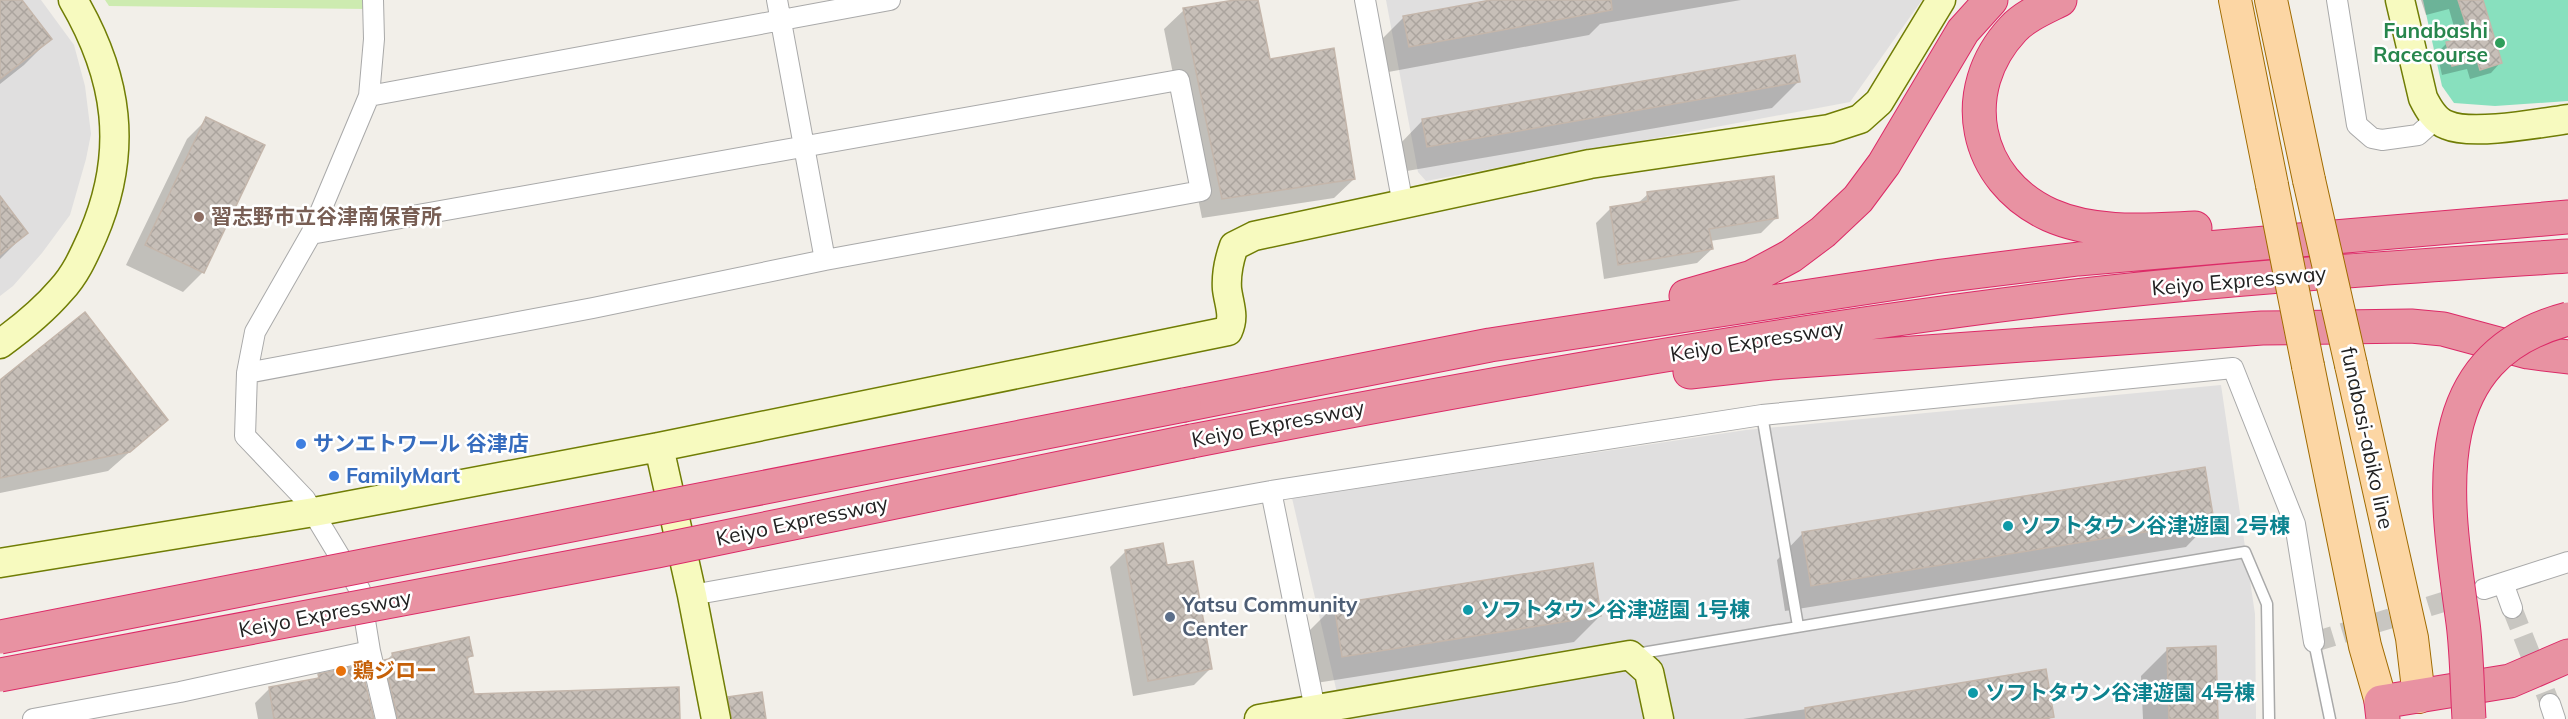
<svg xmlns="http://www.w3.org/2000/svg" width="2568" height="719" font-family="Mulish,'Noto Sans JP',sans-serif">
	<defs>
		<pattern id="building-cross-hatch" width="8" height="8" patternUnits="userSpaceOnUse" patternTransform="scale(1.5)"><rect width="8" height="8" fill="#c7bfb8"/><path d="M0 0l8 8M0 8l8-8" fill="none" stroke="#aba49e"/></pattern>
	</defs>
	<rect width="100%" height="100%" fill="#f2efe9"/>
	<!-- residential -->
	<path fill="#e0dfdf" d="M0,0H41L74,45L85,86L91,134L86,159L70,215L42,253L13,286L0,296Z
		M1386,0H1922L1850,102L1426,181L1418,172Z
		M2221,385L2255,614L2256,719H1343L1292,498L1746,430Z"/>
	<!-- grass -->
	<path fill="#cdebb0" d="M105,0H366L368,9L109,6Z"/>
	<!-- pitch -->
	<path fill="#88e0be" d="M2423,0H2568V101L2495,106L2454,103L2442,86Z"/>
	<!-- shadow -->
	<path fill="#0003" d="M5,0H20L50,39L24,65L0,84V4Z
		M1244,0H1256L1269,61L1354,179L1334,198L1202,218L1164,29L1184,10Z
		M1500,0H1741L1600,24L1589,35L1383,73L1377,44L1403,18Z
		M2421,0H2481L2500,63L2491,73L2470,79L2467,69L2442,75L2437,53L2447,43L2458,41L2449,9L2426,15Z
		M1798,82L1772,108L1401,172L1397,147L1423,120Z
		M207,119L203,272L183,292L126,265L187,139Z
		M1648,194L1776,218L1761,233L1710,241L1712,249L1697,263L1604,279L1596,223L1611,208L1637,204Z
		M0,199L26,233L0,259Z
		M0,382L166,420L108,471L0,493Z
		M2212,520L2186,547L1785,611L1777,560L1803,533Z
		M1126,551L1165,567L1210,669L1194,685L1133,696L1110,567Z
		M1335,605L1600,616L1574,642L1316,683L1308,632Z
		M2168,649L2216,719H2143L2141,676Z
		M393,654L471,656L466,661L473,696L678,719H381L371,675Z
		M2045,671L2052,717L2049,719H1743Z
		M319,676L372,719H258L255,703L269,689L314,681Z
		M729,698L764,719H720L719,709Z"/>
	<!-- building -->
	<path fill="url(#building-cross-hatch)" stroke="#c4b6ab" stroke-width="1.5" d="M0,0H22L52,39L0,79Z
		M1235,0H1258L1270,59L1334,48L1355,179L1222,199L1183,8Z
		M1491,0H1611L1612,10L1409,47L1403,16Z
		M2458,0H2483L2502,63L2480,70L2477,60L2452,66L2446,42L2470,37Z
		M1795,55L1800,82L1427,147L1422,119Z
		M206,117L265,145L204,273L145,245Z
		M1774,176L1778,218L1709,229L1713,249L1618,265L1610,207L1648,201L1647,192Z
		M0,196L28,233L0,255Z
		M85,312L168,420L130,452L0,478V380Z
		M2205,467L2214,521L1811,586L1802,532Z
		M1163,543L1167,565L1193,561L1212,669L1148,681L1125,550Z
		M1593,563L1601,616L1342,657L1334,604Z
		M469,637L473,656L467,657L474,694L679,687L680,719H398L384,660L393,658L392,653Z
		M2216,646L2218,719H2169L2167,648Z
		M361,665L374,719H274L269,687L319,678L318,674Z
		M2046,669L2054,717L2041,719H1806L1805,708Z
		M762,692L766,719H732L728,697Z"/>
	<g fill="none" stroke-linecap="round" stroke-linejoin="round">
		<!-- street-tunnel -->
		<path stroke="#c8c6c1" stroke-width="20" stroke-dasharray="20 10" stroke-linecap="butt" d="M2512,608L2550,704
			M2314,642L2469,594"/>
		<!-- lane casing -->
		<g stroke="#a9a9a9" stroke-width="13">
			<path id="lane" d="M1762,415L1798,626
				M2314,642L2330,719
				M1636,654L2245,552L2267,604L2269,719"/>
		</g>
		<!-- street casing -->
		<g stroke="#a9a9a9" stroke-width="22">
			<path id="street" d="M373,0L374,39L369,96L311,234L255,332L247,373L245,436L305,499L360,590L370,651L386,719
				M777,0L825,260
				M1365,0L1403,205
				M2337,0L2357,125L2372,138L2382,140L2418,135L2437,118
				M369,96L890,0
				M247,373L593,308L825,260L1201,191L1179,80L311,234
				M1271,491L1317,719
				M2503,583L2512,608
				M2484,589L2568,562
				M692,595L1271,491L1762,415L2233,368L2295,524L2314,642
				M2550,704L2555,719
				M33,719L180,692L370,651"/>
		</g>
		<!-- secondary casing -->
		<g stroke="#707d05" stroke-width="31">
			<path id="secondary" d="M2400,0L2423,98C2428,108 2435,121 2447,125C2472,136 2540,123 2568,119
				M0,344C22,328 43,311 61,290C76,274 84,255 93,235C129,151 118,77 73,0
				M659,447L692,595L716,719
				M0,563L314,512L659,447L1228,331C1235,316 1229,305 1227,289C1226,275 1229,260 1234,246L1254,236L1590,164L1829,129L1860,119L1879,102L1941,0
				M1259,719L1630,655L1649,672L1659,719"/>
		</g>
		<!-- primary casing -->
		<g stroke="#a06b00" stroke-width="34">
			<path id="primary" d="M2235,0L2272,185
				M2271,0L2309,180
				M2351,365L2412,638L2419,697
				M2308,366L2365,646L2381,702"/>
		</g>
		<!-- highway casing -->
		<g stroke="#dc2a67" stroke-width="35">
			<path id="highway" d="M2060,0C2044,8 2025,16 2013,29C1956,90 1973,180 2050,215C2095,235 2148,230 2195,228
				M1686,296L1752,277L1791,256L1823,232L1858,199L1884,164L1963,31L1991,0
				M1690,372L1771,363L2262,328L2411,326L2443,329L2528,352L2568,357
				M1184,405L1490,345L1942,276L2078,259L2568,217
				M1192,441C1469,388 1746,337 2025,302C2205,279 2387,268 2568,256
				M2383,719L2381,702L2510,681L2568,656"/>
		</g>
		<!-- lane -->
		<use href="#lane" stroke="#fff" stroke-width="10"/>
		<!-- street -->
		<use href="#street" stroke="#fff" stroke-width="20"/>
		<!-- secondary -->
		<use href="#secondary" stroke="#f7fabf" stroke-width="28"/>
		<!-- primary -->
		<use href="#primary" stroke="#fcd6a4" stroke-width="32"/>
		<!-- highway -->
		<use href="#highway" stroke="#e892a2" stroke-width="33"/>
		<!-- primary-bridge casing -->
		<g stroke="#a06b00" stroke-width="34" stroke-linecap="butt">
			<path id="primary-bridge" d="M2309,180L2351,365
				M2272,185L2308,366"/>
		</g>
		<!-- highway-bridge casing -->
		<g stroke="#dc2a67" stroke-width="35" stroke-linecap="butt">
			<path id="highway-bridge" d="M0,637L1184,405
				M0,675L657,551L1192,441
				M2469,719C2467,687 2467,654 2463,623C2447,505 2418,358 2568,319"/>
		</g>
		<!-- primary-bridge -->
		<use href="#primary-bridge" stroke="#fcd6a4" stroke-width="32"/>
		<!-- highway-bridge -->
		<use href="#highway-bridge" stroke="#e892a2" stroke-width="33"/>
	</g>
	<!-- markers -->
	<circle fill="#2e9e5b" stroke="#fff" stroke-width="2" cx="2500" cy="43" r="6"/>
	<circle fill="#8d6e63" stroke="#fff" stroke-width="2" cx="199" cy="217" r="6"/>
	<g fill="#3f7fe0" stroke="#fff" stroke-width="2">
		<circle cx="301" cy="444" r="6"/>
		<circle cx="334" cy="476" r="6"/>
	</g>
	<g fill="#0f9aa8" stroke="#fff" stroke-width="2">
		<circle cx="2008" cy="526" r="6"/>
		<circle cx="1468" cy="610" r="6"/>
		<circle cx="1973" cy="693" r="6"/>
	</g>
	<circle fill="#5c6f8a" stroke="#fff" stroke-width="2" cx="1170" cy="617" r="6"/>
	<circle fill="#e8710a" stroke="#fff" stroke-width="2" cx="341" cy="671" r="6"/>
	<g text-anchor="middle" stroke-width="5" stroke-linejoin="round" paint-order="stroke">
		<!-- leisure labels -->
		<g font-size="21" font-weight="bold" fill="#27864d" stroke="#fff" text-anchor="end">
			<text x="2488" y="38">Funabashi<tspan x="2488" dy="24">Racecourse</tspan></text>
		</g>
		<!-- education labels -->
		<g font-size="21" font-weight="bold" fill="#785e54" stroke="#fff" text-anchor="start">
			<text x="211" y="224">習志野市立谷津南保育所</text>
		</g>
		<!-- street labels -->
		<g font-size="21" fill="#222" stroke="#fff">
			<text transform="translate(2239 281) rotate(-5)" y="7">Keiyo Expressway</text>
			<text transform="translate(1757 341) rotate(-9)" y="7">Keiyo Expressway</text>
			<text transform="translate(1278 424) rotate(-11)" y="7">Keiyo Expressway</text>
			<text transform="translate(2367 438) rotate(78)" y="7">funabasi-abiko line</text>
			<text transform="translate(802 521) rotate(-12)" y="7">Keiyo Expressway</text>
			<text transform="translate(325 614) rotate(-11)" y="7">Keiyo Expressway</text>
		</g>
		<!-- shop labels -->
		<g font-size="21" font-weight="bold" fill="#366cbe" stroke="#fff" text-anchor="start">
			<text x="313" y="451">サンエトワール 谷津店</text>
			<text x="346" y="483">FamilyMart</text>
		</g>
		<!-- culture labels -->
		<g font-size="21" font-weight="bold" fill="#0d838f" stroke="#fff" text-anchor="start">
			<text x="2020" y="533">ソフトタウン谷津遊園 2号棟</text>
			<text x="1480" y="617">ソフトタウン谷津遊園 1号棟</text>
			<text x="1985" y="700">ソフトタウン谷津遊園 4号棟</text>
		</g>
		<!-- service labels -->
		<g font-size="21" font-weight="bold" fill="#4e5e75" stroke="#fff" text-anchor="start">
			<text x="1182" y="612">Yatsu Community<tspan x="1182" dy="24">Center</tspan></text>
		</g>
		<!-- food labels -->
		<g font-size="21" font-weight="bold" fill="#c56008" stroke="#fff" text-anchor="start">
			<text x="353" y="678">鶏ジロー</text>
		</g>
	</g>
</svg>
